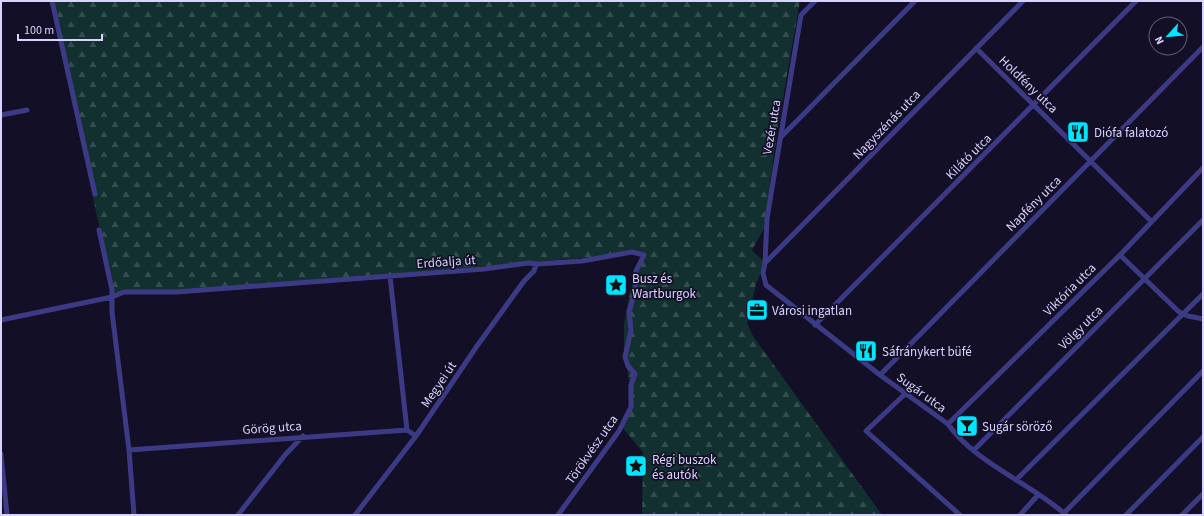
<svg xmlns="http://www.w3.org/2000/svg" width="1204" height="516" font-family="'Source Sans 3',sans-serif">
	<defs>
		<pattern id="forest-firs" width="22" height="20" patternUnits="userSpaceOnUse"><rect width="22" height="20" fill="#12302f"/><path d="M5 1l3.5 6h-7zM16 11l3.5 6h-7z" fill="#344d4e"/></pattern>
	</defs>
	<rect width="100%" height="100%" fill="#130f26"/>
	<!-- forest -->
	<path fill="url(#forest-firs)" d="M50,1H800L777,132L764,229L752,250L765,263L756,284L747,323L753,336L882,515H642L643,452L621,426L630,406L631,393L624,351V324L630,291L643,255L640,253L176,292L136,291L112,297L100,230Z"/>
	<g fill="none" stroke-linecap="round" stroke-linejoin="round">
		<!-- street -->
		<path stroke="#3d3a85" stroke-width="5" d="M52,1L95,194
			M815,1L801,15L771,194L767,219L765,263L763,273L766,285L880,375L948,424C975,463 1032,484 1066,515
			M976,48L1151,221
			M1,115L27,110
			M781,137L915,1
			M99,230L112,290V312L129,450L134,515
			M1120,255L1179,312L1188,316L1203,319
			M766,262L1023,1
			M390,276L407,430
			M1,320L112,297L124,292H176L484,269L528,263L538,264L582,261L632,252L644,255L636,271L635,291L629,312L631,330L625,357L628,366L635,374L631,385V407L619,431L558,515
			M815,325L1136,1
			M880,375L1203,47
			M905,394L866,431L960,515
			M948,424L1120,255L1203,168
			M129,450L407,430L416,436
			M974,450L1203,220
			M1,454L7,515
			M1016,480L1203,294
			M1064,513L1203,371
			M238,515L285,455L303,436
			M355,515L416,436L477,346L524,281L534,271L536,264
			M1020,515L1038,495
			M1126,515L1203,437
			M1182,515L1203,494"/>
	</g>
	<!-- icons -->
	<defs>
		<g id="restaurant-square" transform="scale(1.15)"><rect x="-9" y="-9" width="18" height="18" rx="4" fill="#00e5ff" stroke="#130f26"/><path d="M-5-6h1v4h1v-4h1v4h1v-4h1v5L-1.5 .5V6h-2V.5L-5-1ZM5-6V6H3V1.5H1.5Q1.5-4 5-6Z" fill="#111"/></g>
		<g id="sight-square" transform="scale(1.15)"><rect x="-9" y="-9" width="18" height="18" rx="4" fill="#00e5ff" stroke="#130f26"/><path d="M0-6L1.8-2.2L6-1.7L2.9 1.2L3.7 5.4L0 3.3L-3.7 5.4L-2.9 1.2L-6-1.7L-1.8-2.2Z" fill="#111"/></g>
		<g id="office-square" transform="scale(1.15)"><rect x="-9" y="-9" width="18" height="18" rx="4" fill="#00e5ff" stroke="#130f26"/><path d="M-6-3h4V-5.5h4V-3h4V5H-6ZM-1-4.5V-3h2v-1.5ZM-6 0V1H6V0Z" fill="#111"/></g>
		<g id="bar-square" transform="scale(1.15)"><rect x="-9" y="-9" width="18" height="18" rx="4" fill="#00e5ff" stroke="#130f26"/><path d="M-6-5H6L.8 .8V4.5H3.5V6h-7V4.5H-.8V.8Z" fill="#111"/></g>
	</defs>
	<g fill-rule="evenodd">
		<use href="#restaurant-square" x="1078" y="132"/>
		<use href="#sight-square" x="616" y="285"/>
		<use href="#office-square" x="757" y="310"/>
		<use href="#restaurant-square" x="866" y="351"/>
		<use href="#bar-square" x="967" y="426"/>
		<use href="#sight-square" x="636" y="466"/>
	</g>
	<g text-anchor="middle" stroke-width="3.5" stroke-linejoin="round" paint-order="stroke">
		<!-- street labels -->
		<g font-size="13" fill="#d9d4ff" stroke="#130f26">
			<text transform="translate(1029 84) rotate(44)" y="5">Holdfény utca</text>
			<text transform="translate(886 124) rotate(-46)" y="5">Nagyszénás utca</text>
			<text transform="translate(771 127) rotate(-80)" y="5">Vezér utca</text>
			<text transform="translate(968 156) rotate(-45)" y="5">Kilátó utca</text>
			<text transform="translate(1033 203) rotate(-45)" y="5">Napfény utca</text>
			<text transform="translate(446 261) rotate(-4)" y="5">Erdőalja út</text>
			<text transform="translate(1069 289) rotate(-45)" y="5">Viktória utca</text>
			<text transform="translate(1080 327) rotate(-45)" y="5">Völgy utca</text>
			<text transform="translate(438 384) rotate(-56)" y="5">Megyei út</text>
			<text transform="translate(922 392) rotate(36)" y="5">Sugár utca</text>
			<text transform="translate(272 427) rotate(-4)" y="5">Görög utca</text>
			<text transform="translate(591 449) rotate(-55)" y="5">Törökvész utca</text>
		</g>
		<!-- poi labels -->
		<g font-size="13" fill="#d9d4ff" stroke="#130f26" text-anchor="start">
			<text x="1094" y="137">Diófa falatozó</text>
			<text x="632" y="283">Busz és<tspan x="632" dy="15">Wartburgok</tspan></text>
			<text x="772" y="315">Városi ingatlan</text>
			<text x="882" y="356">Sáfránykert büfé</text>
			<text x="982" y="431">Sugár söröző</text>
			<text x="652" y="464">Régi buszok<tspan x="652" dy="15">és autók</tspan></text>
		</g>
	</g>
	<!-- border -->
	<rect width="1204" height="516" fill="none" stroke="#d9d4ff" stroke-width="4"/>
	<!-- north arrow -->
	<g transform="translate(1168 36) rotate(243)"><circle r="19" fill="#130f26" stroke="#625e7d"/>
	<path d="M0-3L7 15L0 10L-7 15Z" fill="#00e5ff"/>
	<text y="-6" font-size="11" font-weight="bold" text-anchor="middle" fill="#d9d4ff">N</text>
	</g>
	<!-- scale -->
	<path d="M18 34v6h84v-6" fill="none" stroke="#d9d4ff" stroke-width="2"/>
	<text x="24" y="34" font-size="12" fill="#d9d4ff" stroke="#130f26" stroke-width="3" paint-order="stroke">100 m</text>
</svg>
